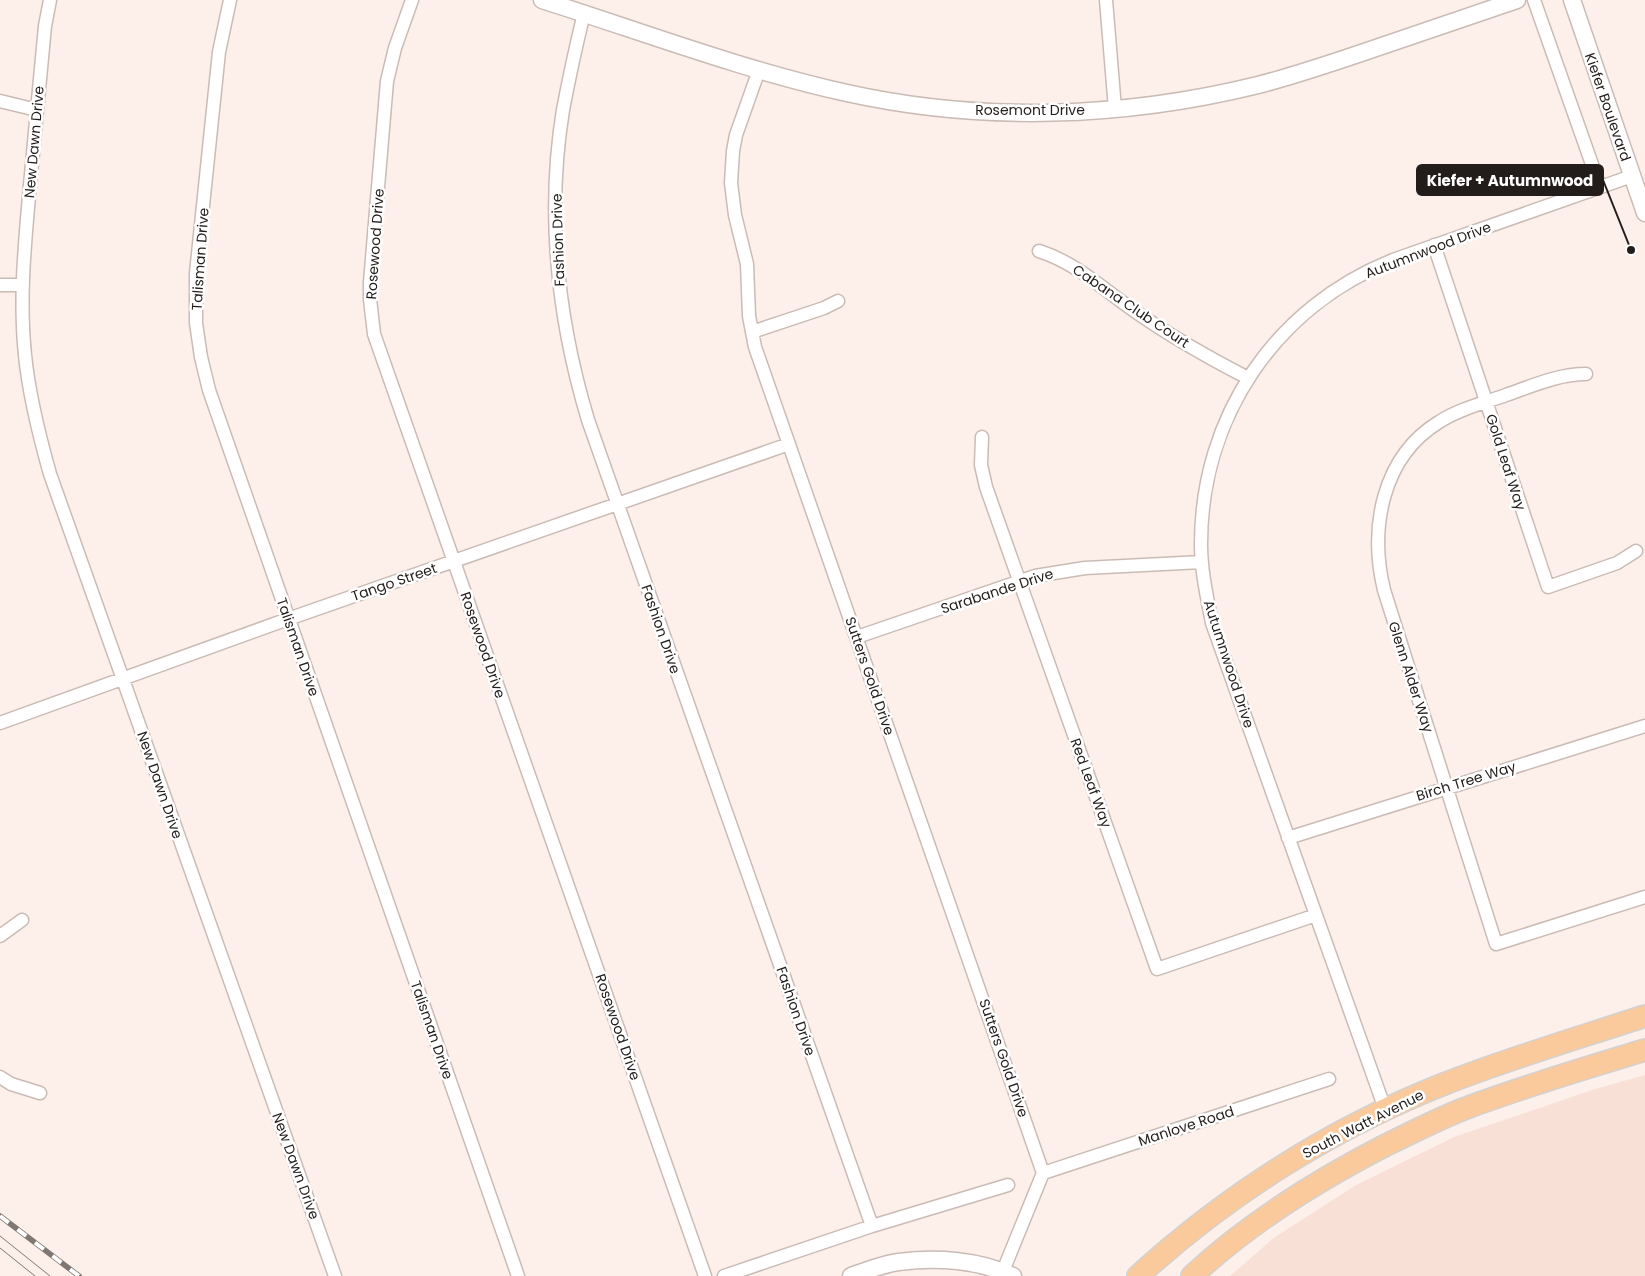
<svg xmlns="http://www.w3.org/2000/svg" width="1645" height="1276" font-family="Poppins,sans-serif">
	<rect width="100%" height="100%" fill="#fdf0eb"/>
	<!-- built -->
	<path fill="#f8e0d7" d="M1645,1075V1276H1230L1275,1237L1356,1185L1454,1137L1595,1089Z"/>
	<g fill="none" stroke-linecap="round" stroke-linejoin="round">
		<!-- minor casing -->
		<g stroke="#cabbb5" stroke-width="15">
			<path id="minor" d="M50,0L45,26C40,79 35,132 30,185C25,242 19,298 25,355C29,396 39,435 50,474L335,1276
				M230,0L219,52L196,273V323L201,357L209,390L518,1276
				M412,0L395,48L387,81L370,282V299L374,334L705,1276
				M1106,0L1115,109
				M1534,0L1600,187
				M584,13C576,46 569,78 563,110C546,214 558,320 588,420L872,1226
				M759,70L736,135L733,151L731,183L735,215L747,264L749,316L755,347L1043,1173L1003,1271
				M0,101L37,110
				M1434,245L1548,587L1617,563L1636,551
				M1039,251C1077,263 1104,290 1136,312C1172,337 1209,358 1248,378
				M0,285H22
				M752,332L824,308L838,301
				M1586,374C1558,374 1532,386 1506,395C1484,403 1459,409 1439,422C1382,457 1369,528 1384,590L1496,944L1645,897
				M982,437L981,465L986,487L1157,969L1316,915
				M857,637L1035,576L1085,568L1202,562
				M0,723L288,619L789,444
				M1288,838L1645,726
				M0,936L22,920
				M0,1077L11,1084L40,1093
				M1385,1109L1212,623C1207,597 1201,571 1201,544C1201,417 1275,307 1393,260L1632,176
				M1043,1173L1329,1079
				M724,1276L872,1226L1008,1185"/>
		</g>
		<!-- tertiary casing -->
		<g stroke="#cabbb5" stroke-width="19">
			<path id="tertiary" d="M542,0C643,32 743,70 847,93C982,123 1124,118 1258,85C1297,75 1335,62 1373,49C1421,33 1469,16 1517,0
				M1572,0L1645,213
				M851,1276C866,1271 883,1264 899,1262C937,1257 979,1260 1013,1276"/>
		</g>
		<!-- primary casing -->
		<g stroke="#d3d2d1" stroke-width="24">
			<path id="primary" d="M1138,1276C1227,1195 1332,1128 1444,1084C1510,1058 1578,1038 1645,1016
				M1192,1276C1250,1222 1316,1181 1386,1145C1411,1133 1436,1120 1461,1110C1521,1087 1583,1069 1645,1050"/>
		</g>
		<!-- minor -->
		<use href="#minor" stroke="#fff" stroke-width="12"/>
		<!-- tertiary -->
		<use href="#tertiary" stroke="#fff" stroke-width="16"/>
		<!-- primary -->
		<use href="#primary" stroke="#faca9d" stroke-width="21"/>
		<!-- tram -->
		<path stroke="#807773" stroke-width="1" d="M0,1236L50,1276
			M0,1248L35,1276"/>
		<!-- rail casing -->
		<g stroke="#807773" stroke-width="5.5">
			<path id="rail" d="M0,1216L79,1276"/>
		</g>
		<!-- rail -->
		<use href="#rail" stroke="#fff" stroke-width="4" stroke-dasharray="11" stroke-linecap="butt"/>
	</g>
	<g text-anchor="middle" stroke-width="5" stroke-linejoin="round" paint-order="stroke">
		<!-- street labels -->
		<g font-size="14" fill="#221c1a" stroke="#fff">
			<text transform="translate(1608 107) rotate(71)" y="5">Kiefer Boulevard</text>
			<text x="1030" y="115">Rosemont Drive</text>
			<text transform="translate(34 142) rotate(-85)" y="5">New Dawn Drive</text>
			<text transform="translate(558 240) rotate(-92)" y="5">Fashion Drive</text>
			<text transform="translate(375 244) rotate(-86)" y="5">Rosewood Drive</text>
			<text transform="translate(1428 250) rotate(-21)" y="5">Autumnwood Drive</text>
			<text transform="translate(200 259) rotate(-86)" y="5">Talisman Drive</text>
			<text transform="translate(1131 306) rotate(34)" y="5">Cabana Club Court</text>
			<text transform="translate(1506 462) rotate(72)" y="5">Gold Leaf Way</text>
			<text transform="translate(394 582) rotate(-19)" y="5">Tango Street</text>
			<text transform="translate(997 591) rotate(-18)" y="5">Sarabande Drive</text>
			<text transform="translate(661 629) rotate(71)" y="5">Fashion Drive</text>
			<text transform="translate(483 645) rotate(71)" y="5">Rosewood Drive</text>
			<text transform="translate(298 647) rotate(71)" y="5">Talisman Drive</text>
			<text transform="translate(1229 664) rotate(72)" y="5">Autumnwood Drive</text>
			<text transform="translate(870 676) rotate(71)" y="5">Sutters Gold Drive</text>
			<text transform="translate(1411 677) rotate(72)" y="5">Glenn Alder Way</text>
			<text transform="translate(1466 781) rotate(-17)" y="5">Birch Tree Way</text>
			<text transform="translate(1091 783) rotate(70)" y="5">Red Leaf Way</text>
			<text transform="translate(160 785) rotate(71)" y="5">New Dawn Drive</text>
			<text transform="translate(796 1011) rotate(71)" y="5">Fashion Drive</text>
			<text transform="translate(618 1027) rotate(71)" y="5">Rosewood Drive</text>
			<text transform="translate(432 1030) rotate(71)" y="5">Talisman Drive</text>
			<text transform="translate(1004 1058) rotate(71)" y="5">Sutters Gold Drive</text>
			<text transform="translate(1363 1124) rotate(-27)" y="5">South Watt Avenue</text>
			<text transform="translate(1186 1126) rotate(-18)" y="5">Manlove Road</text>
			<text transform="translate(296 1166) rotate(70)" y="5">New Dawn Drive</text>
		</g>
	</g>
	<!-- callouts -->
	<path fill="none" stroke="#221c1a" stroke-width="2" d="M1631 250L1603 180"/>
	<circle fill="#221c1a" stroke="#fff" stroke-width="2" cx="1631" cy="250" r="5"/>
	<rect fill="#221c1a" stroke="#221c1a" stroke-width="2" x="1417" y="165" width="186" height="30" rx="5"/>
	<g font-size="15" text-anchor="middle" font-weight="bold" fill="#fff">
		<text x="1510" y="186">Kiefer + Autumnwood</text>
	</g>
</svg>
